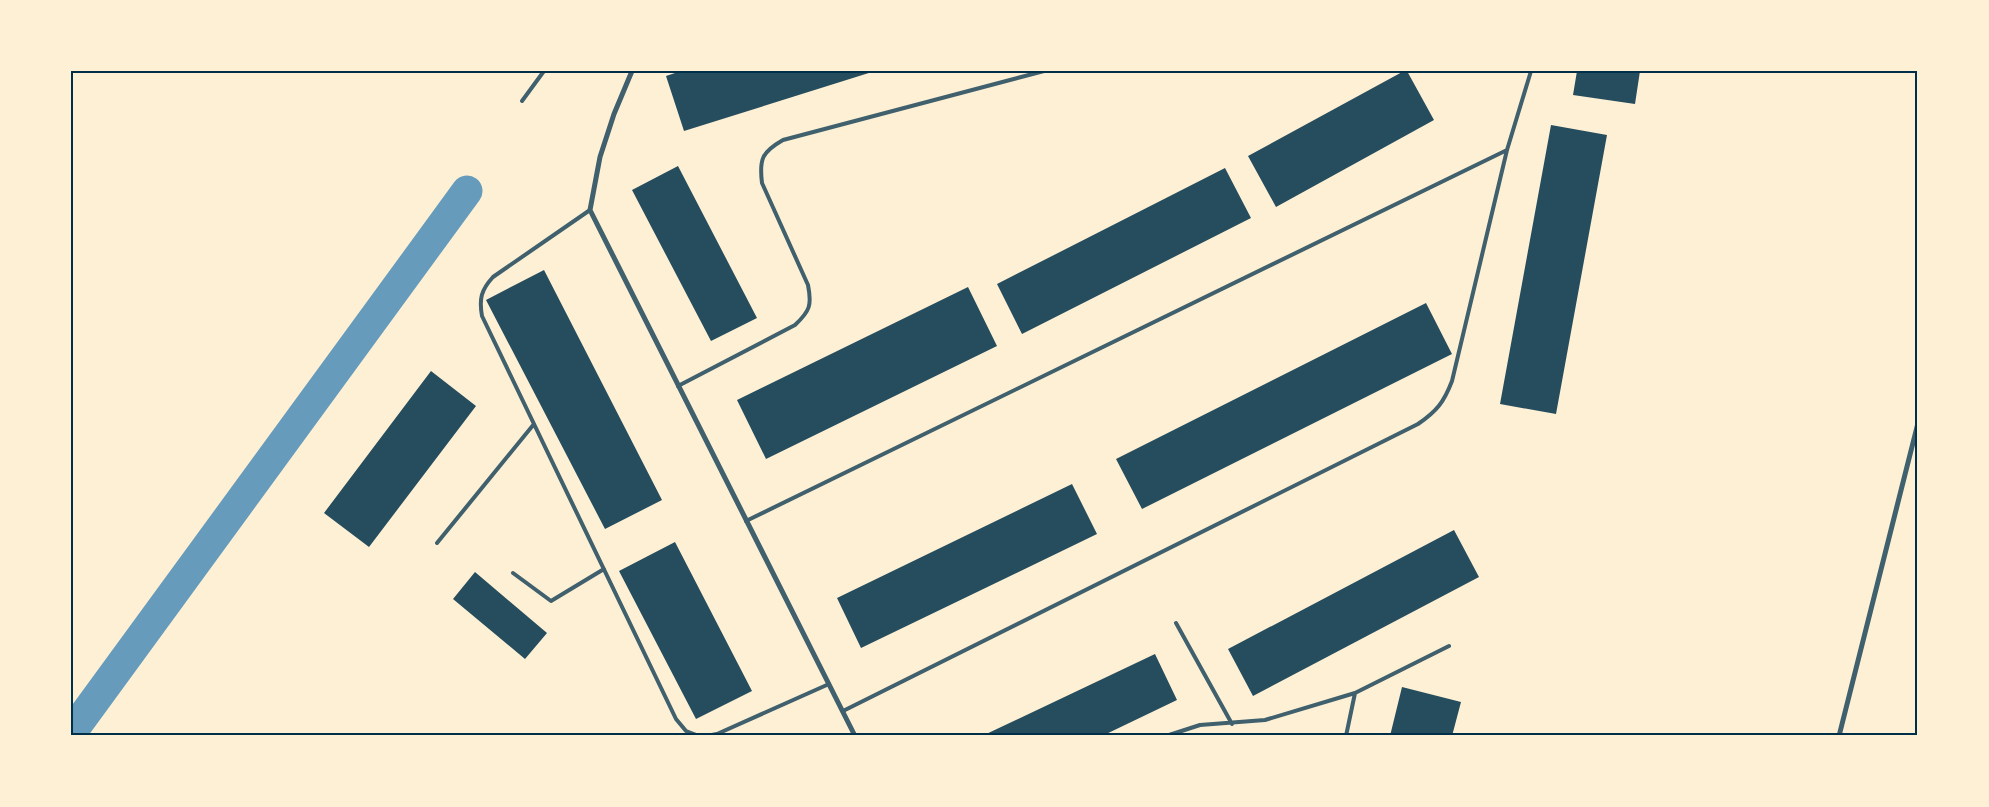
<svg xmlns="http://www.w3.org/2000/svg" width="1989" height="807" font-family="Manrope,sans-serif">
	<rect width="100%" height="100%" fill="#fdf0d5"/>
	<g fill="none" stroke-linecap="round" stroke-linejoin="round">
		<!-- canal -->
		<path stroke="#669bbc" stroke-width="31" d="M71,733L467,191"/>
	</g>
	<!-- building -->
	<path fill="#264d5e" d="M681,71H872V72L684,131L666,76Z
		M1404,71H1407L1434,120L1276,207L1248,156Z
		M1577,71H1640L1635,104L1573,95Z
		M1551,125L1607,135L1556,414L1500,404Z
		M678,166L757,318L711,341L632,190Z
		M1225,168L1251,218L1022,334L997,284Z
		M544,270L662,500L605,529L486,300Z
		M968,287L997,346L766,459L737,400Z
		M1426,303L1452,354L1142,509L1116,459Z
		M431,371L476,406L369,547L324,513Z
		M1072,484L1097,534L861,648L837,598Z
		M1454,530L1479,577L1253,696L1228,649Z
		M675,542L752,691L696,719L619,571Z
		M475,572L547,633L525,659L453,599Z
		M1155,654L1177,700L1102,736H982Z
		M1402,687L1461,702L1452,736H1390Z"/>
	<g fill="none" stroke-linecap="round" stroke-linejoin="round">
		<!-- service -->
		<path stroke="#3f606c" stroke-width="4" d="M522,101L544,71
			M590,210L493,277C481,290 479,299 482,316L676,719L686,731L699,736
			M678,386L795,325C810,311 812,305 808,285L762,183C759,159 762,152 783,140L1044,71
			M746,521L1507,150
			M437,543L534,424
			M513,573L551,601L604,569
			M1176,623L1232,724
			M843,711L1418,424C1437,411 1444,402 1452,381L1507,150L1531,71
			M706,736L717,734L829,684
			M1166,736L1200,725L1265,720L1355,693L1449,646
			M1346,736L1355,693"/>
		<!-- minor -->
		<path stroke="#3f606c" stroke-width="5" d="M632,71L614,114L600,157L590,210L855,736
			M1839,736L1918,423"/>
	</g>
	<!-- border -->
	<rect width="1989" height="807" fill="none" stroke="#fdf0d5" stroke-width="145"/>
	<rect x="72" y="72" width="1844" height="662" fill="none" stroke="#003049" stroke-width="2"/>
</svg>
